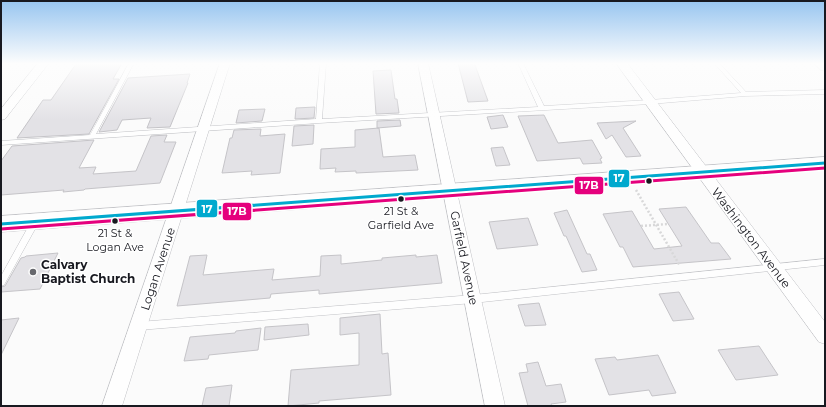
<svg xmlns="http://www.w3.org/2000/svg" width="826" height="407" font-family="Montserrat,sans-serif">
	<rect width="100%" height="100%" fill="#fbfbfb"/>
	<!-- building -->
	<path fill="#e3e2e6" stroke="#c5c4c8" d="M122,63L113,79H119L89,134L17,138L43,100H51L76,64Z
		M458,63L475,65L488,101L468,102Z
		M391,70L395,99H397L399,113L376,114L373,71Z
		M190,74L187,83H188L170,127L147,128L151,118L122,120L117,130L99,132L128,78Z
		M315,107L314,118L295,119L296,108Z
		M265,109L262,121L236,123L239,110Z
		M503,115L508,127L491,129L487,117Z
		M544,115L558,143L592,140L602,158L600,159L602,163L583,164L580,158L537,161L518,116Z
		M400,120L401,126L377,128V121Z
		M636,121L623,128L641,156L626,157L612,135L606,139L597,123Z
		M314,125L313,144L292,146L294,126Z
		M379,128L383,157L415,155L418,170L356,173V171L335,172L336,168L320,169L321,149L355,147V130Z
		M261,129L260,136L285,134L280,173L251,175L252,171L222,173L230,138H232L234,130Z
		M167,135L164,142H176L160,183L85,189L84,190L63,192L64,190L1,195V161L12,146L94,140L79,168L96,167L93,174L136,171L151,136Z
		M503,147L510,165L496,166L491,148Z
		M686,207L711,243H719L731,259L633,267L623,247H620L603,214L632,211L654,249L682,246L659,209Z
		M567,210L587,254H590L597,270L582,272L566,236H564L554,213Z
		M528,218L538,245L497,249L489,222Z
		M58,253L40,289L1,292V287L5,286L21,258L25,257L26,256Z
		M207,255L203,275L274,269L272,280L320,276L321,256L341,255V264L382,260V258L416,255V257L437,255L442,283L319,294V290L271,294L270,298L177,306L190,256Z
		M679,292L694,319L673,321L659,294Z
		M539,303L546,325L525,326L518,305Z
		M380,314L382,354L388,353L391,395L319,401V403L288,406L291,370L359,365V333L340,335V318Z
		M19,318L1,355V320Z
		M308,324L309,335L264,340L265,327Z
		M261,328L258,350L209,355L208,359L184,361L190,337L235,333L236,331Z
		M759,346L778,375L736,380L718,350Z
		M658,355L676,393L652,396L649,390L609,395L595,359L615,357L617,360Z
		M538,362L546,386L561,384L566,402L551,404L552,406H528L519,373L528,372L526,364Z
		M232,385L229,406H202L206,388Z"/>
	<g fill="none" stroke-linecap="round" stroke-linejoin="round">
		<!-- lane casing -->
		<g stroke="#c0c1c5" stroke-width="1">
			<path id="lane" d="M129,63H134L96,134L316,119L320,63H326L322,119L538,107L518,63H523L544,106L650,100L741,93L714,63H719L746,92L825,90V94L745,96L650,104L319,123L1,145V141L90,135Z
				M35,219L38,220L39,222L4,285L1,286V276L32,220Z
				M825,259V265L473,303L139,330L136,329L135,326L136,323L139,322L473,295Z"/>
		</g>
		<!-- street casing -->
		<g stroke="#c0c1c5" stroke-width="1">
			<path id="street" d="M38,63H49L5,119L1,120V109Z
				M220,63H230L122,406H102Z
				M418,63H428L505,406H485Z
				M616,63H627L825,322V344L819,342Z
				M814,63H825V71L821,70Z"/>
		</g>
		<!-- secondary casing -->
		<g stroke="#c0c1c5" stroke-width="1">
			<path id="secondary" d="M825,157V169L1,232V216Z"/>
		</g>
		<!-- path -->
		<path stroke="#d8d8d9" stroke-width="2.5" stroke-dasharray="2 2" stroke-linecap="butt" d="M636,190L680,266
			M641,226L668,224"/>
		<!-- lane -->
		<use href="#lane" fill="#fefefe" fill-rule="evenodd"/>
		<!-- street -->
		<use href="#street" fill="#fefefe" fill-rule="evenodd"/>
		<!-- secondary -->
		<use href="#secondary" fill="#fefefe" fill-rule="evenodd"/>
		<!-- bus-1 casing -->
		<g stroke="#fff" stroke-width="6">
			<path id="bus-1" d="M1,224L825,163"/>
		</g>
		<!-- bus-2 casing -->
		<g stroke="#fff" stroke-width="6">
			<path id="bus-2" d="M1,229L825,168"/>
		</g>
		<!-- bus-1 -->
		<use href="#bus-1" stroke="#00a9ce" stroke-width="3"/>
		<!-- bus-2 -->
		<use href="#bus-2" stroke="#e5007d" stroke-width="3"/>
	</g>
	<!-- sky -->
	<linearGradient id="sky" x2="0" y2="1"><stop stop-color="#97c5f0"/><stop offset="0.53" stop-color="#fdfdfd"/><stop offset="1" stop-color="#fdfdfd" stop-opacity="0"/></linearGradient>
	<rect width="826" height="120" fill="url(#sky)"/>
	<!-- markers -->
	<g fill="#181920" stroke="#fff" stroke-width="1.5">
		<circle cx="649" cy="181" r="3.5"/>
		<circle cx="401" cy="199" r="3.5"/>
		<circle cx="115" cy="221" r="3.5"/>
	</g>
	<circle fill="#67686d" stroke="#fff" stroke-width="1.5" cx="33" cy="272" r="4"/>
	<g text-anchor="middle" stroke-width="3" stroke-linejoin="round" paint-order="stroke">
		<!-- bus labels -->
		<g font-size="11" fill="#181920" stroke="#fff">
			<text x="401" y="215">21 St &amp;<tspan x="401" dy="14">Garfield Ave</tspan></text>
			<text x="115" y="237">21 St &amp;<tspan x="115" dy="14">Logan Ave</tspan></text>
		</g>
		<!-- street labels -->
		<g font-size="12" fill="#181920" stroke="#fff">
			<text transform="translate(751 238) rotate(53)" y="4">Washington Avenue</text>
			<text transform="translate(464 258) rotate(78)" y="4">Garfield Avenue</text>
			<text transform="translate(158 269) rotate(-72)" y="4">Logan Avenue</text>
		</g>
		<!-- poi labels -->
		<g font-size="12" font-weight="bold" fill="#181920" stroke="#fff" text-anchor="start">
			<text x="41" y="269">Calvary<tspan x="41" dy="14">Baptist Church</tspan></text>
		</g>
	</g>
	<g stroke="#fff" stroke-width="1.5">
		<rect x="608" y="169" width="22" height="19" rx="4" fill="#00a9ce"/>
		<rect x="574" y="176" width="30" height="19" rx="4" fill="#e5007d"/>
		<rect x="196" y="199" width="22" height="19" rx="4" fill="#00a9ce"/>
		<rect x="222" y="202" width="30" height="19" rx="4" fill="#e5007d"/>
	</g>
	<g font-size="11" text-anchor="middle" font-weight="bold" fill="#fff">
		<text x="619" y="182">17</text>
		<text x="589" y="189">17B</text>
		<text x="207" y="213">17</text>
		<text x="237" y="215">17B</text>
	</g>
	<!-- border -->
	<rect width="826" height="407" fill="none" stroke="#181920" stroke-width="4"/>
</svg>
